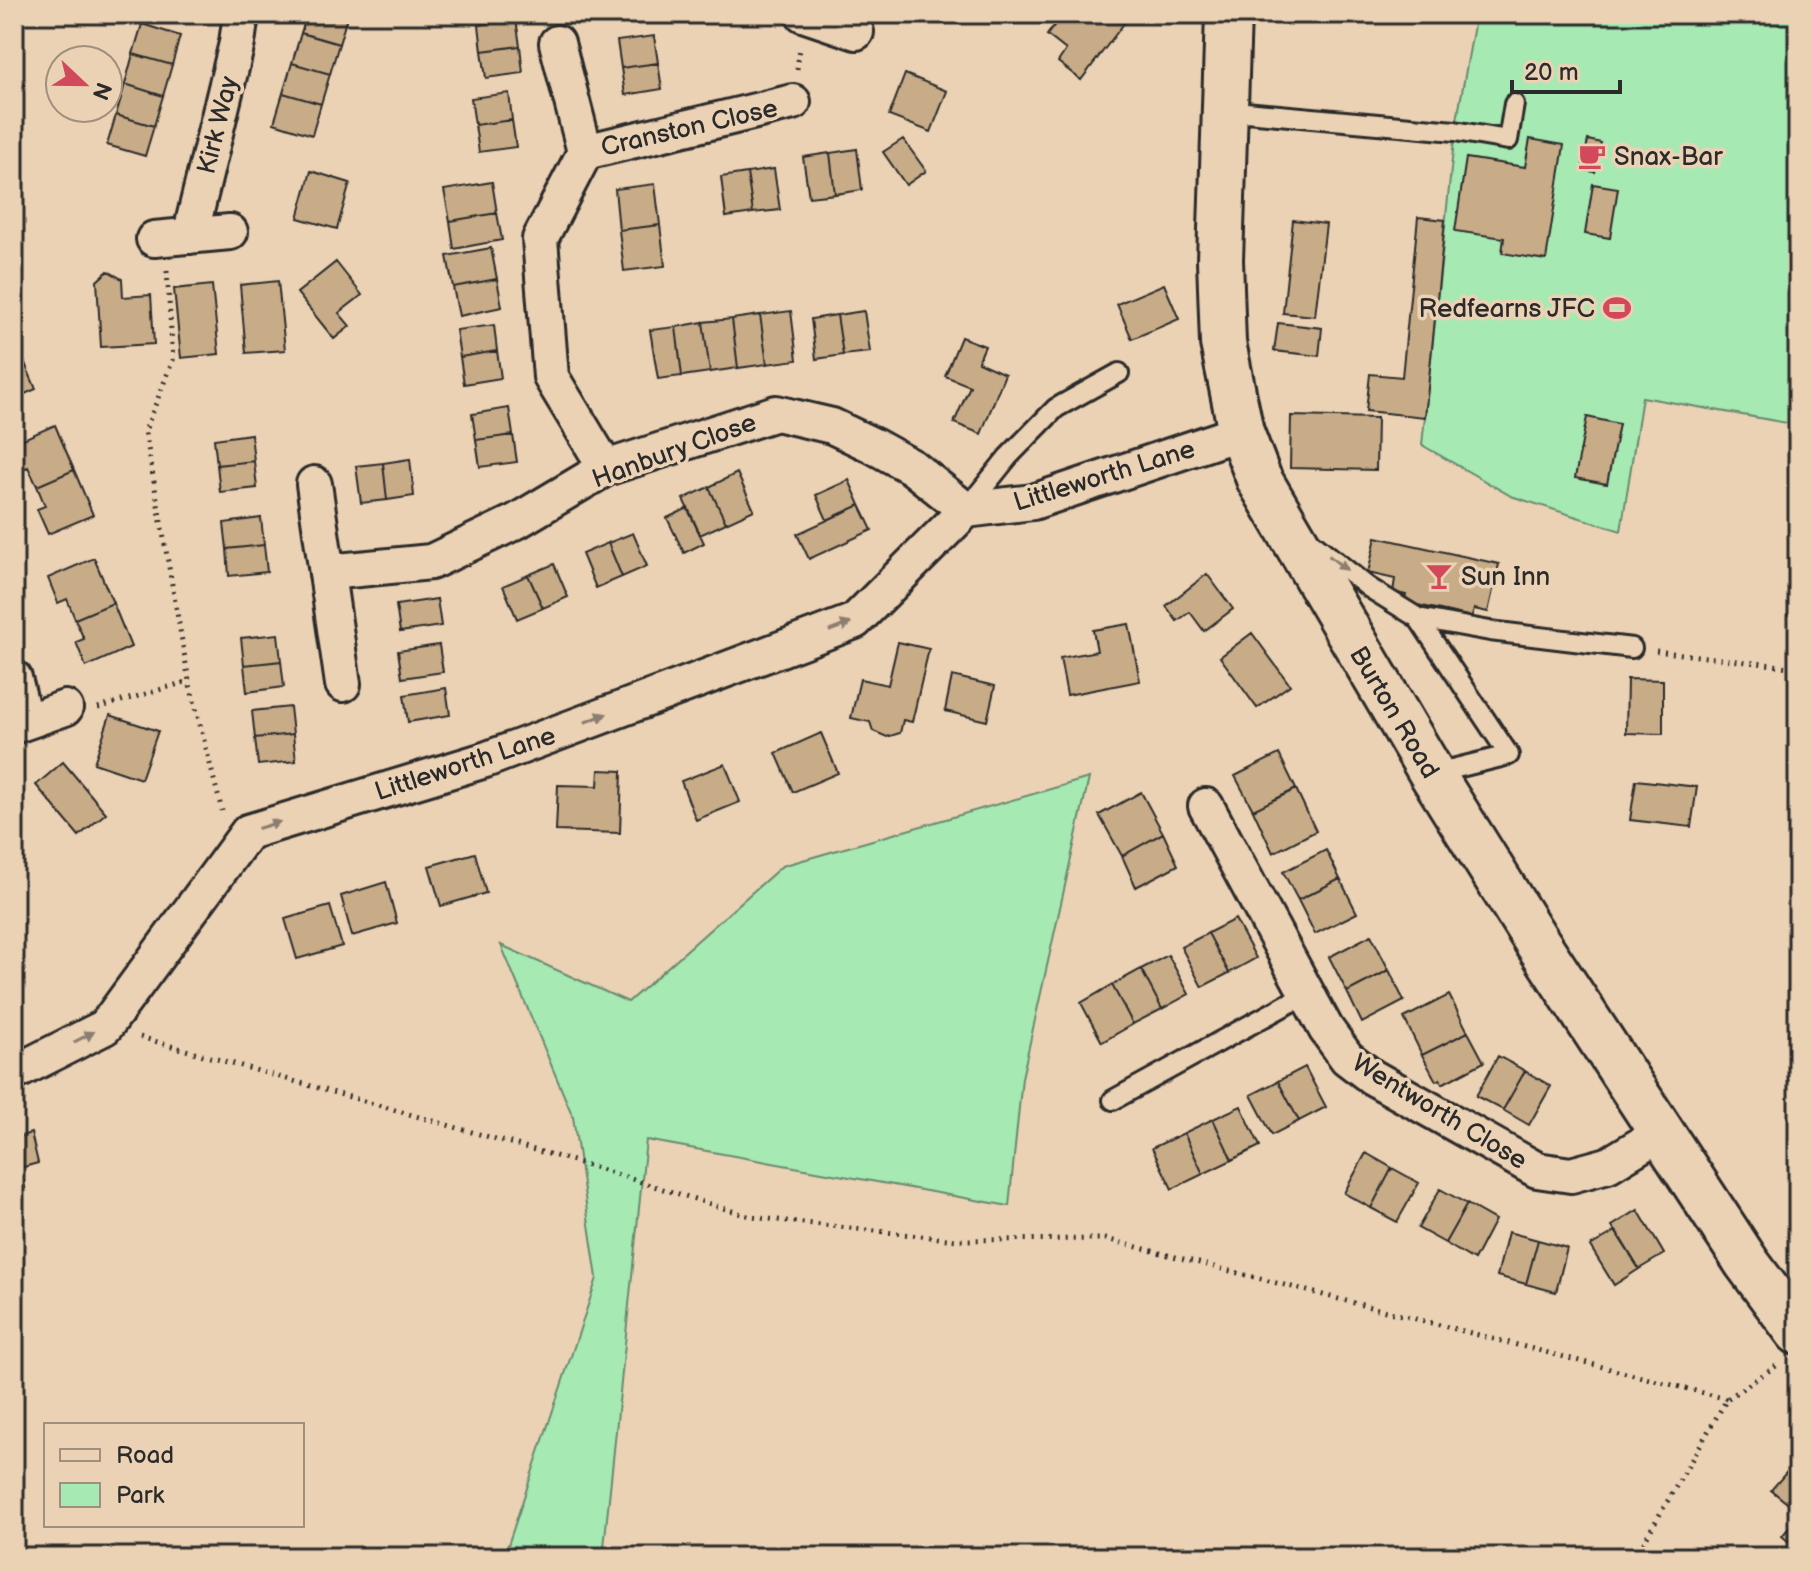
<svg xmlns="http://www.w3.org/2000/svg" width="1812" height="1571" font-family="'Balsamiq Sans',sans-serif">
	<rect width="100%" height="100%" fill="#ecd2b4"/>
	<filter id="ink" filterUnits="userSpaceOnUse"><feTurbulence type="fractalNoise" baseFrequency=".0125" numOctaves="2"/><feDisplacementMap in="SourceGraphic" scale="16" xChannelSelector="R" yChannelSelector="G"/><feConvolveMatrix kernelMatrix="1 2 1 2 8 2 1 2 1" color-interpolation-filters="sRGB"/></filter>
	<g filter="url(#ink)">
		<!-- green -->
		<path fill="#a6e9b3" stroke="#688a6f" stroke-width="2" d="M1476,14H1798V425L1642,397L1621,531L1511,496L1422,445L1455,131Z
			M1089,778L1022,1078L1009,1206L646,1140L603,1557H504L597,1278L573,1117L501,945L628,1002L782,866Z"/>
		<!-- building -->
		<path fill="#c8ac88" stroke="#2b2b2b" stroke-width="2" d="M307,14H348L339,44L301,33Z
			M1063,14H1115L1125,22L1081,80L1058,62L1066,50L1047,35Z
			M516,19L520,46L482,51L479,25Z
			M142,24L180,36L172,65L133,54Z
			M301,33L339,44L330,74L292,63Z
			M654,36L658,63L621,68L617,41Z
			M520,46L523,73L486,78L482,51Z
			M133,54L172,65L163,96L125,84Z
			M292,63L330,74L321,104L283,93Z
			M658,63L662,89L625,95L621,68Z
			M905,74L947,91L931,132L889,116Z
			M125,84L163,96L154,126L116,115Z
			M283,93L321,104L312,135L274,123Z
			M509,93L512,120L475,125L471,98Z
			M116,115L154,126L145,156L107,145Z
			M512,120L516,147L479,152L475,125Z
			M903,139L926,171L906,185L883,152Z
			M1530,139L1564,145L1546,260L1502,253L1504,238L1455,231L1466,158L1525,167Z
			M1588,140L1601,143L1595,172L1582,170Z
			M857,149L862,190L835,194L830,153Z
			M830,153L835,194L809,197L803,157Z
			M774,169L780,210L753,213L747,173Z
			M311,171L350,183L337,229L298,218Z
			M747,173L753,213L726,217L721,177Z
			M492,182L497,213L450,221L444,190Z
			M655,184L660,225L619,230L615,189Z
			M1593,184L1618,188L1610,238L1585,234Z
			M497,213L502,240L454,249L450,221Z
			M1418,217L1445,220L1425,417L1366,411L1370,374L1402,377Z
			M1293,220L1326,224L1315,316L1283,313Z
			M660,225L665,266L624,271L619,230Z
			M491,248L497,279L453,287L447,256Z
			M336,262L362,295L339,313L350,326L334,339L297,293Z
			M108,271L122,279L123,297L151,295L154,344L101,347L97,281Z
			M497,279L502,307L459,316L453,287Z
			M278,281L285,350L246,353L240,285Z
			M1164,284L1179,319L1132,339L1117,304Z
			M212,285L219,354L181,358L174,289Z
			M791,311L797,360L767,364L760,315Z
			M864,311L870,352L843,355L837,315Z
			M760,315L767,364L738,368L732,319Z
			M837,315L843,355L816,359L811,319Z
			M732,319L738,368L710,372L703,322Z
			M703,322L710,372L682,376L676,327Z
			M1278,323L1322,328L1319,356L1274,351Z
			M494,325L497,351L460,357L456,330Z
			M676,327L682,376L658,379L650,330Z
			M961,337L985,346L978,362L1005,374L981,434L954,423L970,386L945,376Z
			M17,345L36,389L14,399V346Z
			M497,351L501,378L464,384L460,357Z
			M509,408L513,435L476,440L472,414Z
			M1291,416L1377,418L1376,470L1290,468Z
			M1587,417L1619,424L1607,484L1575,478Z
			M55,425L74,470L37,486L28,467L20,470L14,443Z
			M251,434L254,461L217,465L214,439Z
			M513,435L517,462L480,467L476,440Z
			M410,459L414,496L387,500L383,463Z
			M254,461L257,488L220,492L217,465Z
			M383,463L387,500L361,503L356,466Z
			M74,470L93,515L48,534L37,509L45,506L37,486Z
			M737,473L754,510L726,523L709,487Z
			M849,480L860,505L827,520L816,495Z
			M709,487L726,523L700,535L683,499Z
			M860,505L872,530L809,559L797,534Z
			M688,508L704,543L684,553L667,518Z
			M261,518L264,545L227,549L224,523Z
			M633,533L647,566L622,577L608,543Z
			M1376,537L1499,564L1488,612L1474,609L1472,617L1404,602L1406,595L1393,592L1395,579L1368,573Z
			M608,543L622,577L596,588L582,554Z
			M264,545L267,572L229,576L227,549Z
			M94,558L113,603L75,619L67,599L58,603L48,578Z
			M554,564L568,597L543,608L528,575Z
			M1207,574L1233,609L1204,631L1190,612L1177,621L1166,606Z
			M528,575L543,608L517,619L503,586Z
			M437,599L441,626L400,632L396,605Z
			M113,603L131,647L86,667L76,642L84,639L75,619Z
			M1129,624L1140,681L1067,695L1060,658L1097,651L1093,630Z
			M1252,633L1290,685L1257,708L1220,657Z
			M278,634L281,661L244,665L241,638Z
			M898,642L929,649L912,722L903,720L900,733L887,737L873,731L870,722L851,718L860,679L888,685Z
			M439,645L443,672L402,678L398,651Z
			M281,661L284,687L247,692L244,665Z
			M952,676L995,686L987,721L945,711Z
			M1627,679L1663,680V734L1626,733Z
			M446,688L450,715L408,722L404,695Z
			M290,707L293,734L255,738L252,711Z
			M110,715L158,731L141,779L94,763Z
			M821,733L838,773L793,792L776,753Z
			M293,734L296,761L258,765L255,738Z
			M1279,754L1296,789L1253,810L1235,776Z
			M63,762L106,813L79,836L36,785Z
			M725,764L740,802L696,820L681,781Z
			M599,770L622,771L620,833L556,831L558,785L598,786Z
			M1636,780L1697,787L1691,827L1630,820Z
			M1296,789L1316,831L1273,853L1253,810Z
			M1141,792L1163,833L1122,856L1099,815Z
			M14,798L23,851L14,853Z
			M1163,833L1178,865L1136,887L1122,856Z
			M1326,850L1340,879L1298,900L1283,872Z
			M475,853L486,893L441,906L429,866Z
			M1340,879L1357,913L1315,934L1298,900Z
			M386,882L397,923L352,936L341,896Z
			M330,906L342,946L297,959L285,919Z
			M1235,919L1256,958L1229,973L1208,933Z
			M1208,933L1229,973L1202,987L1181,947Z
			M1371,935L1389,970L1347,992L1329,957Z
			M1168,955L1189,994L1162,1009L1141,969Z
			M1141,969L1162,1009L1133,1024L1112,985Z
			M1389,970L1404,1001L1362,1023L1347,992Z
			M1789,983H1798V1077L1795,1078Z
			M1112,985L1133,1024L1102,1042L1081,1003Z
			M1449,995L1468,1032L1422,1055L1404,1018Z
			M1468,1032L1484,1062L1442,1084L1440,1079L1436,1081L1422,1055Z
			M1498,1056L1525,1071L1503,1110L1476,1096Z
			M1305,1067L1326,1107L1299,1121L1278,1081Z
			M1525,1071L1551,1086L1529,1125L1503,1110Z
			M1278,1081L1299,1121L1272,1135L1251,1095Z
			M1241,1106L1260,1146L1232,1160L1213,1119Z
			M1213,1119L1232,1160L1203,1174L1184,1133Z
			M31,1133L38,1163L20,1168L25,1188L14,1191V1138Z
			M1184,1133L1203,1174L1172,1189L1152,1148Z
			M1366,1153L1392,1168L1371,1208L1344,1193Z
			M1392,1168L1419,1183L1397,1222L1371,1208Z
			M1440,1189L1467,1204L1445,1243L1418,1228Z
			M1467,1204L1495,1220L1474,1260L1445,1243Z
			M1638,1210L1664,1254L1639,1269L1612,1226Z
			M1616,1231L1639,1269L1614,1285L1590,1246Z
			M1508,1232L1538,1240L1526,1284L1497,1276Z
			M1538,1240L1567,1248L1556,1292L1526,1284Z
			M1798,1459V1498L1791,1506L1771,1490Z
			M1798,1517V1550L1782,1536Z"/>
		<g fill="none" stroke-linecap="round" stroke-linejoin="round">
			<!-- lane casing -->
			<g stroke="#2b2b2b" stroke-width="24">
				<path id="lane" d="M1224,110L1455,131L1508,140L1514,104
					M967,508L1008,457L1056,408L1119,373
					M1313,543L1368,587L1418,618L1490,631L1632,648
					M1418,618L1509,755L1432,774
					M1113,1100L1306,994"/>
			</g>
			<!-- street casing -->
			<g stroke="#2b2b2b" stroke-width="40">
				<path id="street" d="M803,14L856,32
					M557,43L585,152
					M190,236L237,43L241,14
					M154,239L230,232
					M606,468L551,377L540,239L585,152L793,102
					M314,484L343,684
					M328,572L431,562L517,521L606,468L776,413L832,426L874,446L912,467L966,510
					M14,678L25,722
					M14,726L65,708
					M1206,806L1326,1029L1347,1058L1372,1077L1537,1170L1571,1175L1608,1165L1664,1131
					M14,1073L105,1027L248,832L485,760L855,621L966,510L1033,502L1241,432"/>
			</g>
			<!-- secondary casing -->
			<g stroke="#2b2b2b" stroke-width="50">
				<path id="secondary" d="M1228,14L1220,260L1223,343L1241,432L1259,479L1432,774L1537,942L1747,1263L1798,1332"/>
			</g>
			<!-- path -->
			<path stroke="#2b2b2b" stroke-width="5" stroke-dasharray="2 6" stroke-linecap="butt" d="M797,69L800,47
				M167,271L173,360L145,431L189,681L222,811
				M1656,651L1798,668
				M98,708L189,681
				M140,1037L594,1167L751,1217L956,1240L1106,1239L1727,1399
				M1635,1557L1727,1399L1779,1364"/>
			<!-- lane -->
			<use href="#lane" stroke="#ecd2b4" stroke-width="18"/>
			<!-- street -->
			<use href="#street" stroke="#ecd2b4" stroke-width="34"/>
			<!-- secondary -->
			<use href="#secondary" stroke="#ecd2b4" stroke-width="44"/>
		</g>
		<!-- one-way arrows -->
		<defs><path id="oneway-solid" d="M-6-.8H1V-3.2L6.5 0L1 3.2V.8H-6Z" transform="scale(2)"/></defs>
		<g fill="#8c7e70">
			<use href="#oneway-solid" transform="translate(1338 563) rotate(38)"/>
			<use href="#oneway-solid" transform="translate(840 627) rotate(-21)"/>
			<use href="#oneway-solid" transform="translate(596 718) rotate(-21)"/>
			<use href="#oneway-solid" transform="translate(269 825) rotate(-17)"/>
			<use href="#oneway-solid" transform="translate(84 1037) rotate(-27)"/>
		</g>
	</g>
	<!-- icons -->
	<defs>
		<g id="cafe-bare" transform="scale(2.16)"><path d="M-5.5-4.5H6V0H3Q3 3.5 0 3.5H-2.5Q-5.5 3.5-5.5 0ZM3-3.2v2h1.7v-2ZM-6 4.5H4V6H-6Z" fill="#d1495b" stroke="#ecd2b4" stroke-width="2.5" paint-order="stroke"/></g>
		<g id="stadium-bare" transform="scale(2.16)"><path d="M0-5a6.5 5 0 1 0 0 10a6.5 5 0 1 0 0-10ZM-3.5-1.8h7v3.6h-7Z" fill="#d1495b" stroke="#ecd2b4" stroke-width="2.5" paint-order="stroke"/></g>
		<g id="bar-bare" transform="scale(2.16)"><path d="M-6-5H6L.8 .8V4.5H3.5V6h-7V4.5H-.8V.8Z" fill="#d1495b" stroke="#ecd2b4" stroke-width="2.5" paint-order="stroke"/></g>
	</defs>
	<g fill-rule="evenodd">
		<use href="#cafe-bare" x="1592" y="156"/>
		<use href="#stadium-bare" x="1617" y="308"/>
		<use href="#bar-bare" x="1439" y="576"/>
	</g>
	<g text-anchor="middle" stroke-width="7" stroke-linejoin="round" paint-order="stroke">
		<!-- street labels -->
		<g font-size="26" fill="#2b2b2b" stroke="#ecd2b4">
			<text transform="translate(217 125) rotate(-76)" y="9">Kirk Way</text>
			<text transform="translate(689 127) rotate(-13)" y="9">Cranston Close</text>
			<text transform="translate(674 450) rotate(-20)" y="9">Hanbury Close</text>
			<text transform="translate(1104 475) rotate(-17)" y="9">Littleworth Lane</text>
			<text transform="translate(1395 712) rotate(59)" y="9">Burton Road</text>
			<text transform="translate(465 763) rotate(-18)" y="9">Littleworth Lane</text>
			<text transform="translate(1440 1111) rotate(31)" y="9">Wentworth Close</text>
		</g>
		<!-- poi labels -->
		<g font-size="26" fill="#2b2b2b" stroke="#ecd2b4" text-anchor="start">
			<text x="1614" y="165">Snax-Bar</text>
			<text x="1595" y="317" text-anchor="end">Redfearns JFC</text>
			<text x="1461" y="585">Sun Inn</text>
		</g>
	</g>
	<!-- margin -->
	<rect width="1812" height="1571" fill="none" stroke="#ecd2b4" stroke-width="48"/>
	<rect x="24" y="24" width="1764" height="1523" fill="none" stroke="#2b2b2b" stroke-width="3" filter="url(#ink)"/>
	<!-- legend -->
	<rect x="44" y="1423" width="260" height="104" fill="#ecd2b4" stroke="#9f8f7d" stroke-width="2"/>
	<rect x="60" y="1449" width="40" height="12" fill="#ecd2b4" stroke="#9f8f7d" stroke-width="2"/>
	<text x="116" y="1463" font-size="24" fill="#2b2b2b">Road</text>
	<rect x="60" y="1483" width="40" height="24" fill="#a6e9b3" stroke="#9f8f7d" stroke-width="2"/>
	<text x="116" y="1503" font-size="24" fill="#2b2b2b">Park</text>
	<!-- north arrow -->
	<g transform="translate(84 84) rotate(112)"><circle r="38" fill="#ecd2b4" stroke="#9f8f7d" stroke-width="2"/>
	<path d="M0-6L14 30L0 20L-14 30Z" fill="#d1495b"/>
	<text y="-12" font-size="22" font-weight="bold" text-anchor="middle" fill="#2b2b2b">N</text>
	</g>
	<!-- scale -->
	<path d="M1512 80v12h108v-12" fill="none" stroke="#2b2b2b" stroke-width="4"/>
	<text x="1524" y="80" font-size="24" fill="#2b2b2b" stroke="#ecd2b4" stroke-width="6" paint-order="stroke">20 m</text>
</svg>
